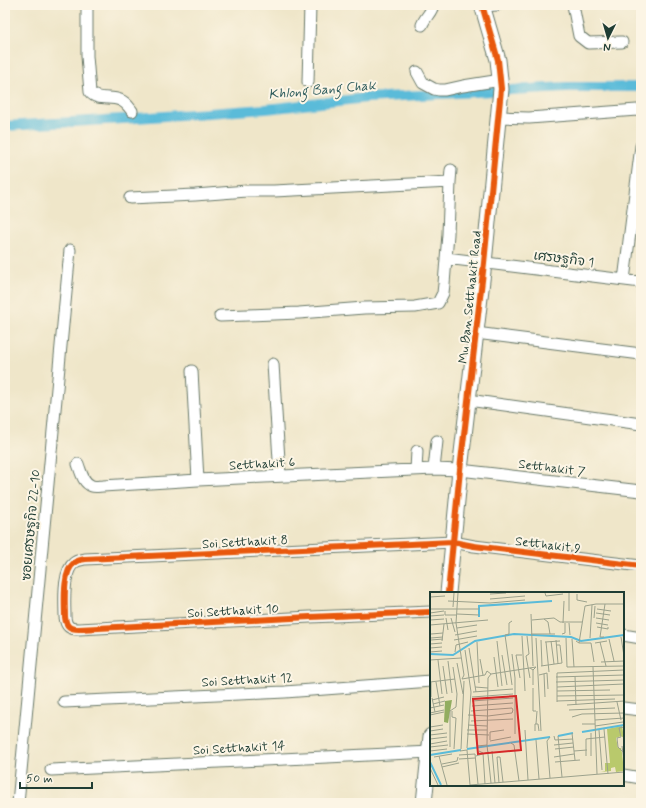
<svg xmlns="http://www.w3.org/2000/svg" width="646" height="808" font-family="Mynerve,'Playpen Sans Thai',sans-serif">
	<rect width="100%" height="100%" fill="#fcf5e5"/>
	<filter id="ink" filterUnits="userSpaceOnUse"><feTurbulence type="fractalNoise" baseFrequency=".025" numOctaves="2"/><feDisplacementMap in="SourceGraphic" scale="8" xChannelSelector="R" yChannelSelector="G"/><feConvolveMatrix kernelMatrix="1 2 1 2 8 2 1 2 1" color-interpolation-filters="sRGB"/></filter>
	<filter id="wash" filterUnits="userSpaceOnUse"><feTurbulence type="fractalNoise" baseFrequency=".012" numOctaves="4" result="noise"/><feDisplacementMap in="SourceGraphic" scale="16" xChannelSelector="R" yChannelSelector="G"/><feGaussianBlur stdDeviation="0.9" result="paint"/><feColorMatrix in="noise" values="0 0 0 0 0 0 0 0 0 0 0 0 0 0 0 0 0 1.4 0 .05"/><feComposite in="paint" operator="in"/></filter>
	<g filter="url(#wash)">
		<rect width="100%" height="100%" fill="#efe6c9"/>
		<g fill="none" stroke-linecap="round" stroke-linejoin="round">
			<!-- canal -->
			<path stroke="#5abbd9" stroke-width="10" d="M5,126L122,119L266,109L366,98L566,87H641"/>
		</g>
	</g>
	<g filter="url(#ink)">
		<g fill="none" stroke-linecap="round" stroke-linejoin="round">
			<!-- street casing -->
			<g stroke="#687868" stroke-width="13">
				<path id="street" d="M87,5V56L90,92C97,101 111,96 120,100C126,102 129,107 132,111
					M573,5L579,36L588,43L622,42
					M482,6L497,5
					M422,25C425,17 432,12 433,5
					M417,72L423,83L434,89L439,90H445L463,86L501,80
					M308,82L310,5
					M499,117L529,118L637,110L641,111
					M130,198L195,195L247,191H274L450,182L451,170
					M446,258L641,282
					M624,280L641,146
					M220,316L299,313L364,308L415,307L438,303L443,293L444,284L448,234L450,182
					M476,333L641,354
					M273,364L280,476
					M192,371L198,480
					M468,400L641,424
					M78,464C81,472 83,483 92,486C95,487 100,486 103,486L198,480L434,469L460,470L641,491
					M434,469L437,441
					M416,470L417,451
					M431,612L310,617L79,629C70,629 66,627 65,617C65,604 62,572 74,563C77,560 81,560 85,559L453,542L474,546L641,566
					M623,635L641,638
					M64,702L285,692L431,681
					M623,708L641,710
					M51,770L431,752
					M623,775L641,778
					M18,803L70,250"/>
			</g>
			<!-- secondary casing -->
			<g stroke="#687868" stroke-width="17">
				<path id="secondary" d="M448,593L460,470L484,263L501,89L498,60L482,5
					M424,803L431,736"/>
			</g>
			<!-- street -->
			<use href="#street" stroke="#fff" stroke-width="11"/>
			<!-- secondary -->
			<use href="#secondary" stroke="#fff" stroke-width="15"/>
			<!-- cycleway casing -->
			<g stroke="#fcf5e5" stroke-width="8">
				<path id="cycleway" d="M448,593L460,470L484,263L501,89L498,60L482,5
					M431,612L310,617L79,629C70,629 66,627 65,617C65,604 62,572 74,563C77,560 81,560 85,559L453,542L474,546L641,566"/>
			</g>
			<!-- cycleway -->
			<use href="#cycleway" stroke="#e8590c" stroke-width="6"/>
		</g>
	</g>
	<g text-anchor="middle" stroke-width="4" stroke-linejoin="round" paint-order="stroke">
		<!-- street labels -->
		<g font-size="13" fill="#1f3d34" stroke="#fcf5e5">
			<text transform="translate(564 258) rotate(7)" y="5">เศรษฐกิจ 1</text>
			<text transform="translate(469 297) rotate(-84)" y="5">Mu Ban Setthakit Road</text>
			<text transform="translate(262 463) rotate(-3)" y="5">Setthakit 6</text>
			<text transform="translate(552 467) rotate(7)" y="5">Setthakit 7</text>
			<text transform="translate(30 525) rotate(-85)" y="5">ซอยเศรษฐกิจ 22-10</text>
			<text transform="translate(245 541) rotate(-3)" y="5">Soi Setthakit 8</text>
			<text transform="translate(548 544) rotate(7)" y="5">Setthakit 9</text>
			<text transform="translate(233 610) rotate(-3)" y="5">Soi Setthakit 10</text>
			<text transform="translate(247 679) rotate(-3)" y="5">Soi Setthakit 12</text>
			<text transform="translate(239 747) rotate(-3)" y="5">Soi Setthakit 14</text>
		</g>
		<!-- water labels -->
		<g font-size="14" font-style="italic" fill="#2e5c5d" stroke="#fcf5e5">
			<text transform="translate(322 89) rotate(-5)" y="5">Khlong Bang Chak</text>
		</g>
	</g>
	<!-- overview -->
	<g transform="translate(430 592)">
		<rect width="194" height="194" fill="#efe6c9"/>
		<path d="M192,134L194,146L191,144L186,146L188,156H191L192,161L194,179L186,180L185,175L181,176V179L171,180L175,179V171H180L177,137Z" fill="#b9c96c"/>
		<path d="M22,108L18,131L14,130L15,109Z" fill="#92ad60"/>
		<path fill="none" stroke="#5abbd9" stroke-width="2" d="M49,25V14L122,9M0,62L23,63L45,49L84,42L141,45L151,49L194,43M152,140L194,133M128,144L143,141M37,157L120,145M0,163L31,158M0,170L11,193"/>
		<path fill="none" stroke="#9ca28d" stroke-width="1" d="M28,1L26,31L34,83L32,87L55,83L57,79L61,82L58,86L57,153L61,191M115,1L116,4L133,2M139,1V19M60,2L76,1M147,2V8L157,10M0,5L15,4M60,7L95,4M18,9L60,11L95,8M23,15L24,1M0,17H49M167,17L181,19M15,19V23H26M0,21L14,19M166,21L180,23M27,22L49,23M101,22L103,74M0,24L14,23M16,26L18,38M21,26L25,40M164,26L165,14M166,26L179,28M114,27L118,30L120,42M0,28L14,27M102,28L124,26L130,30H152M133,31L134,9M139,31L140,43M166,31L178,33M0,33L58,28M167,35L178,37V35M27,36L47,33M1,42L13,41M101,42H125M132,42L135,41V31M25,43L47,39M92,44L95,99M97,44L99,62L96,64L100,86M174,45H170L175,12M191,45L194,64M1,46L13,45M106,46L111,139M136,46L137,75L194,74M160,46L162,13M142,47L144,75M179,47L184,69M1,48L13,47M24,48L47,44M111,48L112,74M126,48L128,72M12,49L14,32M67,49L72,94M121,49L124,72M146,49L149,51L155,14L166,12H194M47,50L49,91M115,50L130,49M116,50L119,80M170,50L176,74M149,51H161L164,70M165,51L177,49M0,52L12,51M126,53H130L132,71M0,56L12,55M39,56L46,100M35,58L41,100L37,156M0,60L12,59M25,60L26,53L38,50M82,62L85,86V142M72,63L77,93M64,65L68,95M50,67L53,83M0,68L31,66M8,68L12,102M18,69L22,101M171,70L194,69M27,71L33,102M13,74L17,102M111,74L132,71M163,75L167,182M61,82L106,75L103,78L100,76M114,82L115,105M109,83L117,81L118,97M145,84L146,113M126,85L194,83M90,86L86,63H92M0,90L25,87M1,90V105M6,90L10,114M126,90L194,88M82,93L75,43L79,42V31L82,29M103,93V78M45,95L58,96M127,95L194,92M103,96V119H106M127,99L180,98M43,100L83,97M127,104L194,103M42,105L83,102M2,106L5,120M2,108L14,105M42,109L83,106M127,109L185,107M127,110V81L194,78M187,110L191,128M3,112L15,109M137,113L194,109M42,114L83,111M0,116L14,113M139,118L185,116M22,119V125L26,126L24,157M41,119L82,116L83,118M0,121L14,118M0,123L14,120M38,123L58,124L82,121L83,118M142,125L152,122L194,121M165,128L194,126M41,129L83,127M106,132L107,119M152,132H165M38,133L57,134M165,134L193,130M0,135L13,133M174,137L178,182M37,138H57M95,138L98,188M169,138L172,178M0,139L13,137M105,139V132H108L109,139M142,141L145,168M161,141V164M37,142L59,143M0,143L17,141M47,143V154L57,153M124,144L125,148L143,147M128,144L132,185M0,147L17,145M60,148V140L74,138M106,148L109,187M60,149L81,145M81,151L84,153L89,189M0,152L17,149M124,153L143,151M192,154L194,168M0,155L18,153M20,155V119L26,115L27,102L23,75M31,157L34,89M125,157L144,155M0,159L17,157M30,159L37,158L40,193M49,159L53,161L55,192M62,159L65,191M144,159L157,158M193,160L188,155L187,146L191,145L189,136L194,135M29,163L45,162L48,192M9,164L17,193M46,164L59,160M156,164V147L175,145M4,165L22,162M67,165H70L73,190M67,165L69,191M124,165L144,162M29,167L45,166M125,170L150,168M12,172L27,169L28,165M12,175L29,171M0,176L8,193M120,186L117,149L120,145M40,193L194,180"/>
		<path fill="#d62828" fill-opacity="0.15" stroke="#d62828" stroke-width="2" d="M86,104L91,158L48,162L43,107Z"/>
		<rect width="194" height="194" fill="none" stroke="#1f3d34" stroke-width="2"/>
	</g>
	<!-- margin -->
	<rect width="646" height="808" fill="none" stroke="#fcf5e5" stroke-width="20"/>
	<!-- north arrow -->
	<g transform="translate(608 38) rotate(185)" stroke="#fcf5e5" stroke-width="3" paint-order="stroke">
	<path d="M0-3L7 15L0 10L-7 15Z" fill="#1f3d34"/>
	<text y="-6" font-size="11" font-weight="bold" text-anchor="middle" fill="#1f3d34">N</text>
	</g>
	<!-- scale -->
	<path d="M20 782v6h72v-6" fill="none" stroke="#1f3d34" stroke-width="2"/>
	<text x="26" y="782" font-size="12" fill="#1f3d34" stroke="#fcf5e5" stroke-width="3" paint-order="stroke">50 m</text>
</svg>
